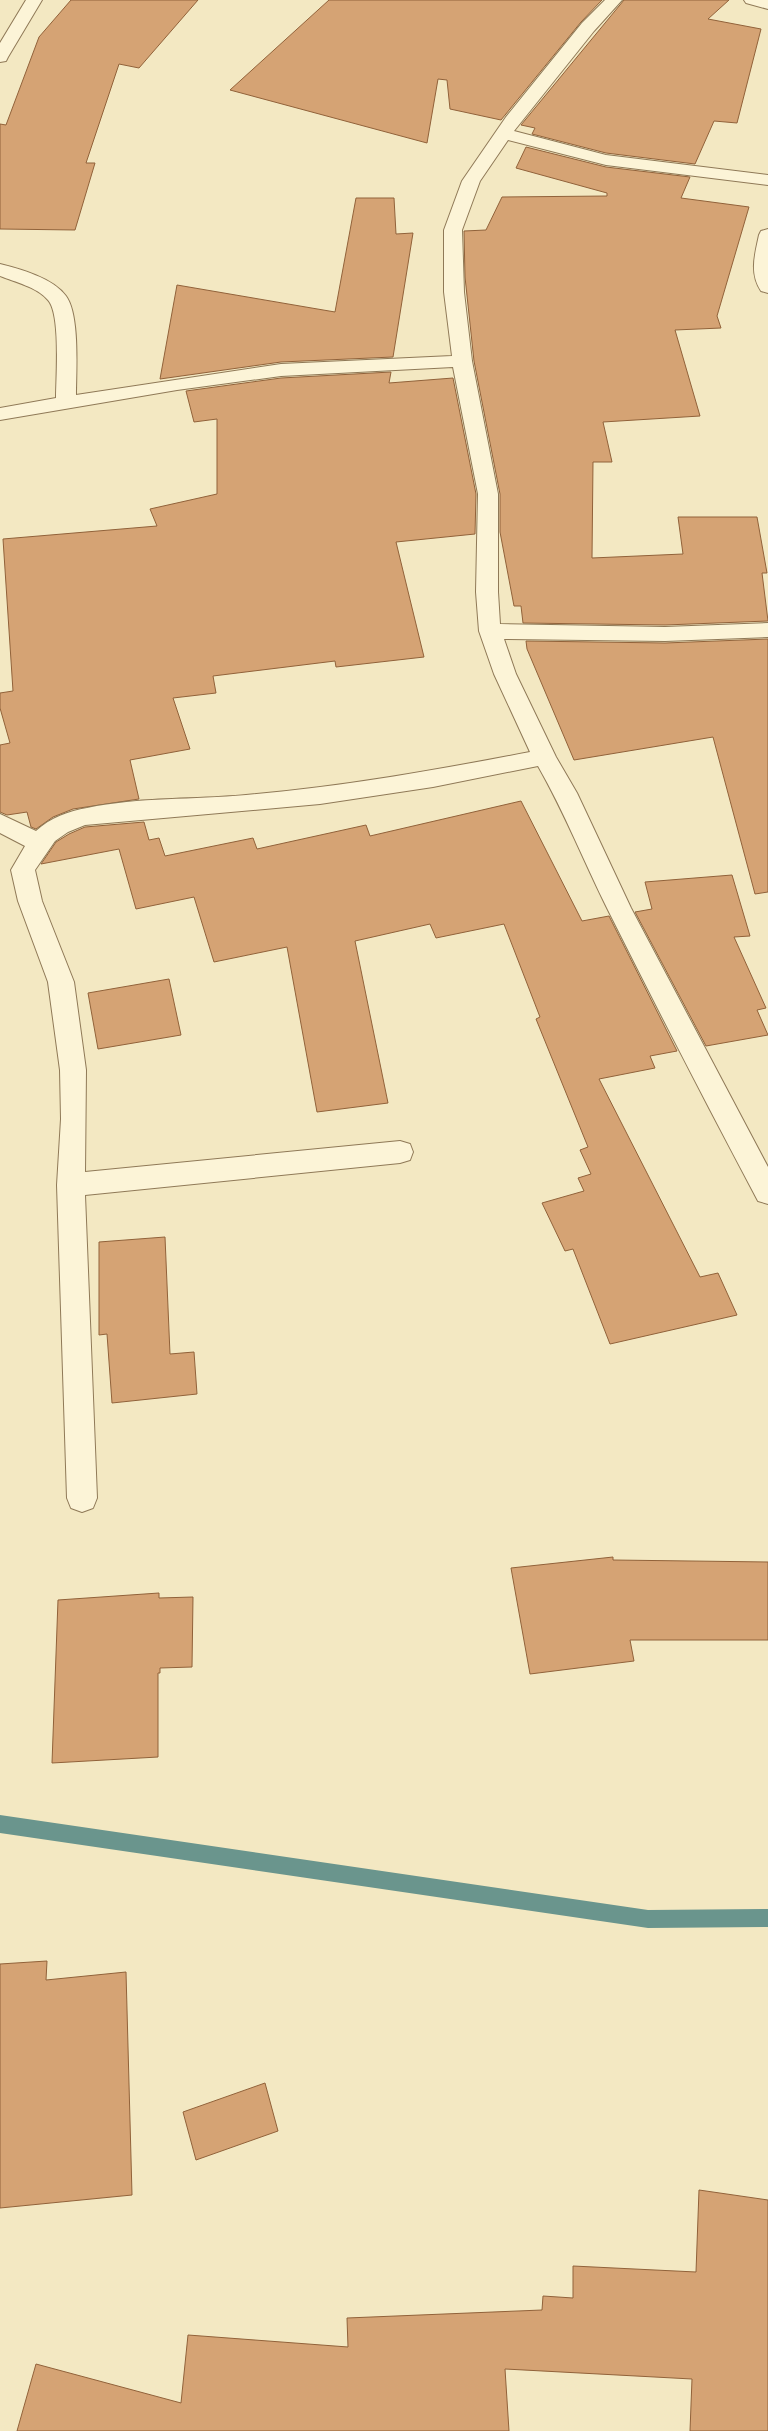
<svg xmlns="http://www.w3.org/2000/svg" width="768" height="2431" font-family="Literata,serif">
	<rect width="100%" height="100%" fill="#f3e8c2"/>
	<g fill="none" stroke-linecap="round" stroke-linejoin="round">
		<!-- stream -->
		<path fill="#6a958d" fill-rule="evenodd" d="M0,1815L648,1910L768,1909V1927L648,1928L0,1833Z"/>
	</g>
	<!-- building -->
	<path fill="#d5a374" stroke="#91623a" d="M71,0H198L139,68L119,64L86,163H95L75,230L0,229V124L6,125L39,37Z
		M329,0H602L581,22L501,120L450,109L447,80L438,79L427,143L230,90Z
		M624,0H729L708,19L761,29L737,123L714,121L695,164L606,153L532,134L535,128L521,125Z
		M526,147L606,167L690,177L681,198L749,207L717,316L721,328L675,330L700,416L603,422L612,462H593L592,558L683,554L678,517H757L767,573H762L768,621L665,625L523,623L521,606H514L500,532V494L474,361L465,277L464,231L486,230L502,197L607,196V193L516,168Z
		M356,198H394L396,234L413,233L393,357L281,362L160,379L177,285L335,312Z
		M391,372L389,383L453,378L476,494L475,534L396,542L424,657L336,667L335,661L213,676L216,693L173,698L190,749L130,760L139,799L73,809L53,817L36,829L31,827L27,812L7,815L0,812V745L10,743L0,708V693L13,691L3,539L157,526L150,509L217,494V419L194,422L186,391L281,378Z
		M768,639V892L755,894L713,737L574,760L527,649L526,641L665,643Z
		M521,801L582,921L609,916L677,1051L650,1056L655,1068L599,1079L700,1277L718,1273L737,1315L610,1344L573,1249L565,1251L542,1203L584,1191L578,1178L591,1174L580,1150L588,1147L536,1019L540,1017L504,924L436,938L430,924L355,941L388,1103L317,1112L287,947L214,962L194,897L136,909L119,849L41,864L56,842L69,834L85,827L144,822L149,840L159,838L165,856L253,838L257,849L366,825L370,836Z
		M732,875L750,936L734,937L766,1008L757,1010L768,1035L706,1046L635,912L652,909L645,882Z
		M169,979L181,1035L98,1049L88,993Z
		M165,1237L170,1354L194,1352L197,1394L112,1403L107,1334L99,1335V1242Z
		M613,1557V1560L768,1562V1640H630L634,1661L530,1674L511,1568Z
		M159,1593V1598L193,1597L192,1667L160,1668V1673H158V1757L52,1763L58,1600Z
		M47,1961L46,1980L126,1972L132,2195L0,2208V1964Z
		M265,2083L278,2131L196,2160L183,2112Z
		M699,2190L768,2200V2431H690L692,2379L505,2369L509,2431H17L36,2364L181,2403L188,2335L348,2347L347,2318L542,2310L543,2296L573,2298V2266L696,2272Z"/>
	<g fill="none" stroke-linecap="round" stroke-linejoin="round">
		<!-- street casing -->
		<g stroke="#8f7957" stroke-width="2">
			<path id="street" d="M26,0H42L8,57L6,61L0,62V43Z
				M605,0H622L594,31L514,131L606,155L768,175V185L606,165L508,140L480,181L462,230L464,292L472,361L498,494V592L500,624L665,627L768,623V637L665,641L504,639L516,674L556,757L577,793L631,908L768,1167V1204L758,1201C707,1105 657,1008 608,910C584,862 565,813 538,766L433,787L320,804L85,825L68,832L55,841L35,870L42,901L74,982L86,1070L85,1172L400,1141L410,1144L413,1152L410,1160L400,1163L85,1195L97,1498L93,1508L82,1512L71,1508L67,1498L57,1185L61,1119L60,1070L48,982L18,901L11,870L25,846L0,833V814L36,831C50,818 69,811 87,808C139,797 194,800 246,795C341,787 436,770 530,752L494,674L479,631L476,592L478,494L453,367L281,376L177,390L0,420V408L56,398C56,378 61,314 48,300C37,287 15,282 0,276V264C20,269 53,278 66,296C80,315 76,371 76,395L281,364L452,356L444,292V230L462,181L506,117L582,23Z
				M744,0H768V9L746,3Z
				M768,229V293L761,291C749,273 755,254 759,235L761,231Z"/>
		</g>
		<!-- street -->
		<use href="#street" fill="#fcf4d7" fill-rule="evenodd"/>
	</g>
</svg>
